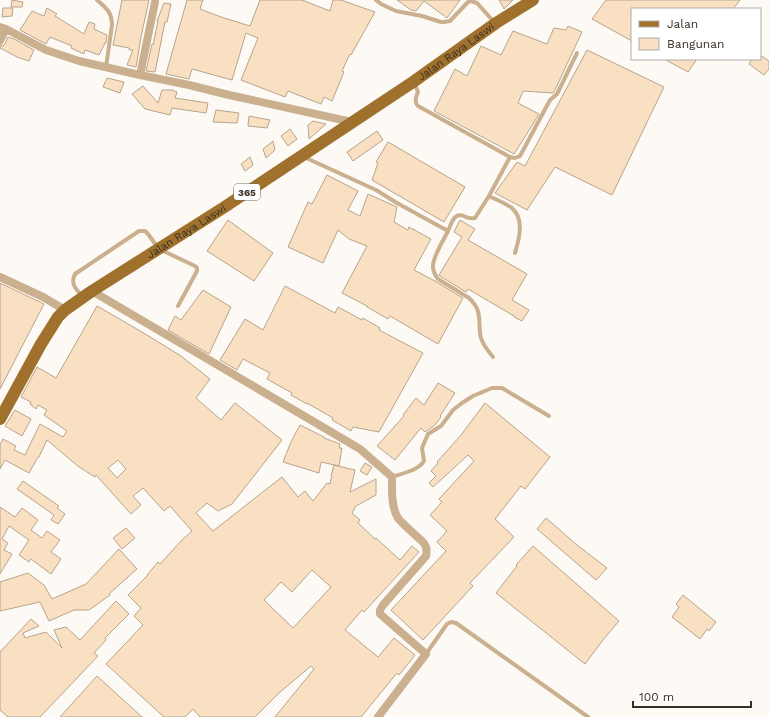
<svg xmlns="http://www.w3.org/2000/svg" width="769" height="717" font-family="'Work Sans',sans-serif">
	<rect width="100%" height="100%" fill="#fdf9f4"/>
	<!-- building -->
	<path fill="#f9e0c2" stroke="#b7a48c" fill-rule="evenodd" d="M12,0L23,2L22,7H11Z
		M122,0H149L141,37L136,67L127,65L133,50H129V48L113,45Z
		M187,0H203L200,9L221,17L250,26L260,0H302L330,11L333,0H341L375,12L351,55L350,54L342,71L344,72L332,101L324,97L321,104L288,91L285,97L241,80L258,38L246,33L232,80L192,69L189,79L166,74Z
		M397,0H460L447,18L424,1L416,11L411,10Z
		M499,0H513L504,9Z
		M606,0H740L733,9H632V41L592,19Z
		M164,3L171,4L167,22H165L155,72L146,71L152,44L153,45L158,21H157Z
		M3,8H13L12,16L2,17Z
		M47,8L57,14L55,16L84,34L89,22L95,24L94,29L107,35L106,43H105L99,55L85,50L84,54L71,48L72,46L50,37L46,44L20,30L32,11L44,16Z
		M568,26L582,32L554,92L553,93L523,91L518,103L539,114L533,124L514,154L434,111L455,69L467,76L481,46L501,55L513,31L547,44L554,28L566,30Z
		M8,37L14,39L34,50L29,61L17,57L0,48V46H3L5,44Z
		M587,50L664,87L612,195L555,167L527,210L495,193L517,162L525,166Z
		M760,55L769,61V69L764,75L749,64L752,59H760Z
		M664,59H697L688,72Z
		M107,78L124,82L120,93L103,87Z
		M143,86L158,103L162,90H172L177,92L175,98L208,103L206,113L172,108L170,115L145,109L132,94Z
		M216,110L239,113L237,123L213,122Z
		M249,116L270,120L267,128L248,126Z
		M313,121L326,124L309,139L308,125Z
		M290,129L297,139L288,146L281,136Z
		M377,131L383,140L353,161L347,152Z
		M273,141L275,150L266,158L263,149Z
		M388,142L465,187L444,222L372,180L378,163L376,162Z
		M250,157L253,165L245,171L241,164Z
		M327,175L358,191L348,210L360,216L368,194L397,207L394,222L408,230L409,227L431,239L414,270L435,281L463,298L438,344L390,316L388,319L367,307V306L342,293L367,246L349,239L338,230L323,263L288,247L308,202L312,204Z
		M228,220L273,253L254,281L207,251Z
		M460,220L475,229L468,240L527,274L512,300L529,310L522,321L514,317V316L468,289L466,292L440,276L439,275L462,237L454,232Z
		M0,283L44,304L0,389Z
		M285,286L335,313L338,307L362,320L363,318L380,328L379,330L423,353L379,432L353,427L351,431L332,420L333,418L307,403V404L291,395L292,393L267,379L270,373L243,359L237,370L220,360L245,319L263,330Z
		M203,290L231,307L209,354L168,330L175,316L181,320Z
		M97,306L142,332L181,356L210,379L196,398L221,420L235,403L282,440L232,504L218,511L207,503L196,513L213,531L282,477L298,497L305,491L313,501L327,483L330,484L331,479L332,477L331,476L334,465L355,470L350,492L376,479V495L356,506L352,513L360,520L358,523L375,539L376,538L400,560L412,546L419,552L364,612L362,610L345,630L378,657L394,638L415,655L399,675L397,673L361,717H275L314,669L311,666L279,693L255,717H200L193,709L185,717H164L106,664L143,625L134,616L141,608L128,595L148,575H147L158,562L160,564L182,540L192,531L170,506L164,511L143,488L133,496L141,505L131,514L96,475L95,477L79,467L47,440L39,457H38L29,473L5,460L0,469V445L3,439L16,446L14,450L25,455L40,424L63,437L67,431L44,415L47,410L38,405L36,409L30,404L31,402L21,397L37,367L56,378ZM118,460L126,469L117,478L108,468ZM312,570L331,587L293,628L264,600L281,582L292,592Z
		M438,383L455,393L440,416L441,417L434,426L425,432L421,428L395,460L377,446L404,416L403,415L416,398L424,405Z
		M485,403L550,457L525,489L521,486L495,519L514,537L470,583L473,586L423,640L391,610L446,551L437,542L447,531L430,515L442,502L439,499L474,461L468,455L433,487L429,483L436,476L431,471L438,463L437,462L461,435Z
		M15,410L31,419L22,436L5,426Z
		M300,425L324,437V438L340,444L339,448H342L339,466L321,462L319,473L283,462L291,442Z
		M365,463L372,467L367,475L360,471Z
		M23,481L59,506L57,508L65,514L58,524L51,520L54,515L17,489Z
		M0,507L15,517L22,508L38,520L31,530L42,538L47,531L60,540L51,552L61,559L51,574L31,559L29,562L19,555L29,540L9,526L2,539L8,543L4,550L12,554L0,574Z
		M546,518L577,545L607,568L596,580L537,529Z
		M126,528L135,538L122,549L113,538Z
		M533,546L619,621L603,640L585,664L496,593L517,566L516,565Z
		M119,549L137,569L109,594L110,595L89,610H74L49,621L40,602L0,611V582L28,573L44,585L52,599L86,584Z
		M683,595L716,622L709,631L707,629L700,639L672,617L679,607L676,604Z
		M116,601L129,614L105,638L106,640L94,653L98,656L40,717H8L0,710V652L31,619L39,626L23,633L25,638L46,632L62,648L54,630L66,627L80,640Z
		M97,676L142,717H60Z"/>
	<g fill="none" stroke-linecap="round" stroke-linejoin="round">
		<!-- service -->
		<path stroke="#cab08f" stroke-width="4" d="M97,0C106,8 112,12 112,25L106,67
			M376,0L381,4L396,11L422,16L441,22H444L450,21L468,2L471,1L477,3L495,23
			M414,83L418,92C416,97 414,102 418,106L510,157L515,158L520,156L550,100L557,94L577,53
			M304,157L376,190L397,203L448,231C444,239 432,258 433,267C433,271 435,275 438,279L469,298C484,312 477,322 481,338C483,345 488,351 493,357
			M510,157L489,196C497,200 505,203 512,208C525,220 519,239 515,253
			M448,231C452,222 454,211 466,217C469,218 471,219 475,218L489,196
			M83,297C76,289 70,284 75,274L139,231H145L148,234L159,249L195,266L197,268V271L178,306
			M392,477C403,473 418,471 424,461L422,448L428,434L441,426L453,410L462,403L473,396L492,388H502L549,416
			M426,654L447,624L451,622L456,623L588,717"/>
		<!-- minor -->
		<path stroke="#cab08f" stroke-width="8" d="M0,27L6,29L46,50L79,61L140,75L189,85L229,95L352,122
			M0,41L6,29
			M140,75L155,2
			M0,277L43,297L65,310
			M92,291L360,449L392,477C392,489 391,507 398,518C402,524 417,536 423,542C427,547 427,550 426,556L383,605L380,610V614L426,654L378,717"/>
		<!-- primary -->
		<path stroke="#a0712d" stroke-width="12" id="s1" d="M0,419L41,344L58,317L65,310L92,291L223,208L413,82L496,23L533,0"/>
	</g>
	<g text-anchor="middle" stroke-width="3" stroke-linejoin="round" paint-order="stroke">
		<!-- shield labels -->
		<rect fill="#fff" stroke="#736d66" stroke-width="1" x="234" y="184" width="26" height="16" rx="3"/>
		<g font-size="10" font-weight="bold" fill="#372f25">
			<text x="247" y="196">365</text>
		</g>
		<!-- street labels -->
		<g font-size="11" fill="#372f25" stroke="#fff">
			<text dy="4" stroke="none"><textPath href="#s1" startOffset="596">Jalan Raya Laswi</textPath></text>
			<text dy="4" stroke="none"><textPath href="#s1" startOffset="272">Jalan Raya Laswi</textPath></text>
		</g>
	</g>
	<!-- legend -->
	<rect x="631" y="8" width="130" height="52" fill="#ffffff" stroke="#afaca8"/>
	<rect x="639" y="21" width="20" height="6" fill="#a0712d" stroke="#afaca8"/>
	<text x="667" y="28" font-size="12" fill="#372f25">Jalan</text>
	<rect x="639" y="38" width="20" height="12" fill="#f9e0c2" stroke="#afaca8"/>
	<text x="667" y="48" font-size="12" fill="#372f25">Bangunan</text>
	<!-- scale -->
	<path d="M633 701v6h118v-6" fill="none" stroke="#372f25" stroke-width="2"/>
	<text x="639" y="701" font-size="12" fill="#372f25" stroke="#ffffff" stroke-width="3" paint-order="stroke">100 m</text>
</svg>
